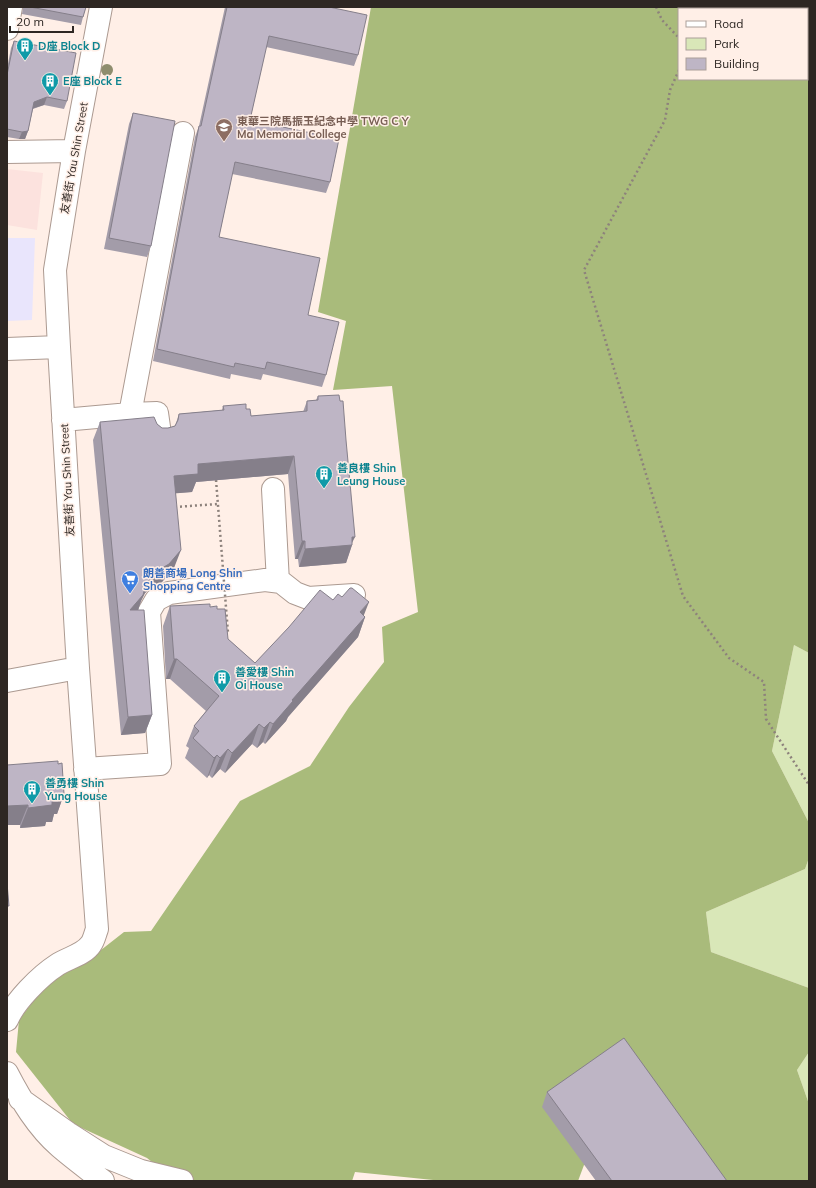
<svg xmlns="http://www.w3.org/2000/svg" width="816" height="1188" font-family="Mulish,'Noto Sans TC',sans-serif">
	<rect width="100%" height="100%" fill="#ffefe7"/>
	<!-- commercial -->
	<path fill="#e9e5fc" d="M7,238H35L32,320L7,321Z"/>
	<!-- industrial -->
	<path fill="#fce2de" d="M7,169L43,173L37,230L7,225Z"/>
	<!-- green -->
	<path fill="#d9e7b8" d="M794,645L809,653V823L772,751Z
		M809,858V988L711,952L706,912L805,869Z
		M809,1052V1104L797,1070Z"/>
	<!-- forest -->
	<path fill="#a9bb7b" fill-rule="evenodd" d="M371,7H809V653L794,645L772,751L809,823V858L805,869L706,912L711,952L809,988V1052L797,1070L809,1104V1181H711L584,1165L578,1181H443L355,1172L352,1181H176L147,1158L73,1124L16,1052L19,1020L46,984L87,961L124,932L151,931L240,801L310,766L349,707L384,662L382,627L418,612L392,386L333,390L346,321L318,312ZM679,9H807V79H679Z"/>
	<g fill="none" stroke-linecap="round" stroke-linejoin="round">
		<!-- minor casing -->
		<g stroke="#ac9a91" stroke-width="24">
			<path id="minor" d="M7,29L11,7
				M7,152L74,151
				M7,349L59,347
				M130,414L157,413L160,434
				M63,420L130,414L183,133
				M273,489L278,582
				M7,681L78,668
				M85,769L160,764L149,612L156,600L169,593L265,580L281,582L295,593L308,598L354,595
				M7,1020C15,1001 40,976 57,965C67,958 84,955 91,944C94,940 95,934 97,929L78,668L59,347L55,270L74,151L101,7
				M7,1073C21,1100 37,1127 60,1147C74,1159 89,1170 103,1181
				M20,1099L68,1133L104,1156L141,1171L182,1181"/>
		</g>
		<!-- path -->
		<path stroke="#8d827c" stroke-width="2.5" stroke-dasharray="2 3" stroke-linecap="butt" d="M656,7L662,20L679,38
			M679,70L670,90L665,120L584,270L683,596L729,658L764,682L766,719L809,785
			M175,507L218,504"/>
		<!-- minor -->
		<use href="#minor" stroke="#fff" stroke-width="22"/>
		<!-- path-bridge -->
		<path stroke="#8d827c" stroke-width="2.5" stroke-dasharray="2 3" stroke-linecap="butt" d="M216,480L228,633L225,634"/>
	</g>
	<!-- trees -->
	<circle fill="#8e8d6e" cx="107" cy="70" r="6"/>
	<!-- wall -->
	<path fill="#a39ca9" d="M23,7H86L83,17L81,25L22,14Z
		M225,7H329L358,55L354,66L266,47L250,120L330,182L326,193L232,174L219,237L308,315L326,375L322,387L263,374L261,380L231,374L230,379L153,361L195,137L199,126Z
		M14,41L67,101L64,109L44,105L33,109L28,131L25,139H19L7,137V69L11,48Z
		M133,113L151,246L147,257L104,249L129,124Z
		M318,396L352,543V545L346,563L299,567L298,559H295L288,474L196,482L192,492L176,493L174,568L162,582L150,589L145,593L141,601L138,610L152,715L145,733L121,735L93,440L100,422L157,424L162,428H168L175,426L179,414L222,410L223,406L246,409L251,416L303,412L307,401L316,400Z
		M333,600L365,617L358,637L288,717L286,721L265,744L263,742L257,748L252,744L225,773L220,769L212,778L209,775L207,778L185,758L189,748L186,746L194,726L206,711L170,679H166L163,626L170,606L210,607L217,609L228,639L255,663Z
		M7,765L64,794L57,814H54L52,822H46L45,826L20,828V825H7Z
		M547,1092L727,1181H596L542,1107Z"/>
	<!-- shaded-wall -->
	<path fill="#857f8a" d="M47,97L44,105L31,109L34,102Z
		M28,131L25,139H19L22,132Z
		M294,456L288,474L196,482L192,492L168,494L174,476L198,464Z
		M352,537H355L351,545H352L346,563L299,567L305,549Z
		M302,541H305L298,559H295Z
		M181,550L174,568L162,582L150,589L145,593L141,601L137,613L130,610L152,575Z
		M369,602L362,620L365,617L358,637L288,717L286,721L265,744L273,724L292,700L360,612Z
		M174,659H177L170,679H166Z
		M152,715L145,733L121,735L128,717Z
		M270,722L263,742L257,748L264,728Z
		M259,724L252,744L225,773L232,753Z
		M228,749L220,769L212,778L220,758Z
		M217,755L209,775L207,778L214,758Z
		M58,794H64L57,814H54L52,822H46L45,826L20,828L28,808L52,802Z
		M28,805L20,825H7V806Z"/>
	<!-- building -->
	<path fill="#beb5c5" stroke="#857f8a" d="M30,7H86L83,17Z
		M227,7H329L367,15L358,55L269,36L250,120L339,139L330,182L235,162L219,237L320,258L308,315L339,322L326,375L267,362L265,369L235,363L234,367L157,349L199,126H201Z
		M14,41L76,53L67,101L47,97L34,102L28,131L22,132L7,129V75Z
		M133,113L175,121L151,246L109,238Z
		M339,395L340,401H343L346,440L355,537H352V545L305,549V541H302L294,456L198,464V474L174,476L181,550L169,564L157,571L152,575L145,588L143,595L130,610H144L152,715L128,717L100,422L154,417L157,424L162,428H168L175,426L178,420L179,414L224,410L223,406L246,404V409H250L251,416L307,411V401L318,400V396Z
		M350,588H352L369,602L360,612L365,617L292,700L293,701L273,724L270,722L264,728L259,724L232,753L228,749L220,758L217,755L214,758L193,738L199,731L194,726L219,696L177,659H174L170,606L210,604V607L217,606V609H225L228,639L255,663L289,627L320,590L333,600L338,594L342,597Z
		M58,761V764L62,763L64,794H58L59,802H52V805L28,808V805L7,806V765Z
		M7,883L9,906H7Z
		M624,1038L727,1181H612L547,1092Z"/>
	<!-- icons -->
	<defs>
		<g id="building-pin" transform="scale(0.9)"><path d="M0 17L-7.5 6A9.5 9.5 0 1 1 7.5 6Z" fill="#0f9aa8" stroke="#ffefe7"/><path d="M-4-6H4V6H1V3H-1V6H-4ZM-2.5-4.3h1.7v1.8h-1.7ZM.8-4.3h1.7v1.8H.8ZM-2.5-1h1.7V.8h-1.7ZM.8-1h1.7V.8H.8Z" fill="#fff"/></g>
		<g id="school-pin" transform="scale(0.9)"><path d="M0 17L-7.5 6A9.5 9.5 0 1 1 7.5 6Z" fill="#8d6e63" stroke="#ffefe7"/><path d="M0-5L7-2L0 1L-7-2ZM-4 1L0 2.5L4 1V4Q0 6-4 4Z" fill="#fff"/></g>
		<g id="supermarket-pin" transform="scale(0.9)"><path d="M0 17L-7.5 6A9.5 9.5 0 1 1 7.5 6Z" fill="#3f7fe0" stroke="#ffefe7"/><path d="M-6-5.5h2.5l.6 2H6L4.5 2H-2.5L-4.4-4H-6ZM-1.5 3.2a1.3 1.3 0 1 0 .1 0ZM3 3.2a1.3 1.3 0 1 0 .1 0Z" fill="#fff"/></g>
	</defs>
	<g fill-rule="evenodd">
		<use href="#building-pin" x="25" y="46"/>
		<use href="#building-pin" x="50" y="81"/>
		<use href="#school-pin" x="224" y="127"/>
		<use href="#building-pin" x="324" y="474"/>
		<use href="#supermarket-pin" x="130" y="579"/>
		<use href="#building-pin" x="222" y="678"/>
		<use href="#building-pin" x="32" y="789"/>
	</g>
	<g text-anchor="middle" stroke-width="3" stroke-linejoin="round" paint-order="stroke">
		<!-- culture labels -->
		<g font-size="11" font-weight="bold" fill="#0d838f" stroke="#ffefe7" text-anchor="start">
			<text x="38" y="50">D座 Block D</text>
			<text x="63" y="85">E座 Block E</text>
			<text x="337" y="472">善良樓 Shin<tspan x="337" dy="13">Leung House</tspan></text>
			<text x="235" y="676">善愛樓 Shin<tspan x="235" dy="13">Oi House</tspan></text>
			<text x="45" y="787">善勇樓 Shin<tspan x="45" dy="13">Yung House</tspan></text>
		</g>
		<!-- education labels -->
		<g font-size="11" font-weight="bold" fill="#785e54" stroke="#ffefe7" text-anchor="start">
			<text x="237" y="125">東華三院馬振玉紀念中學 TWG C Y<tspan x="237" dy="13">Ma Memorial College</tspan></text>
		</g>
		<!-- street labels -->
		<g font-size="11" fill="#2e2723" stroke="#ffefe7">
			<text transform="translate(74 158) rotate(-80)" y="4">友善街 Yau Shin Street</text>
			<text transform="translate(67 480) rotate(-93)" y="4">友善街 Yau Shin Street</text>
		</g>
		<!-- shop labels -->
		<g font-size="11" font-weight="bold" fill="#366cbe" stroke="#ffefe7" text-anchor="start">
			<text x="143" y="577">朗善商場 Long Shin<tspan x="143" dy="13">Shopping Centre</tspan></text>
		</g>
	</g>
	<!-- border -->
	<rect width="816" height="1188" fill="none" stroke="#2e2723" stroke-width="16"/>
	<!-- legend -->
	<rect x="678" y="8" width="130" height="72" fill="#ffefe7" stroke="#ab9f99"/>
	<rect x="686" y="21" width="20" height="6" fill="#ffffff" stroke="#ab9f99"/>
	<text x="714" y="28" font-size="12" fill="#2e2723">Road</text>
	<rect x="686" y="38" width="20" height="12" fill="#d9e7b8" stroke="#ab9f99"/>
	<text x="714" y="48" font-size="12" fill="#2e2723">Park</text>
	<rect x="686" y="58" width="20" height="12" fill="#beb5c5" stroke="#ab9f99"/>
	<text x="714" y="68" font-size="12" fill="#2e2723">Building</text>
	<!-- scale -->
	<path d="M10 26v6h63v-6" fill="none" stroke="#2e2723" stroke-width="2"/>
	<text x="16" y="26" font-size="12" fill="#2e2723" stroke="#ffefe7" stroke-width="3" paint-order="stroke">20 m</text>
</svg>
